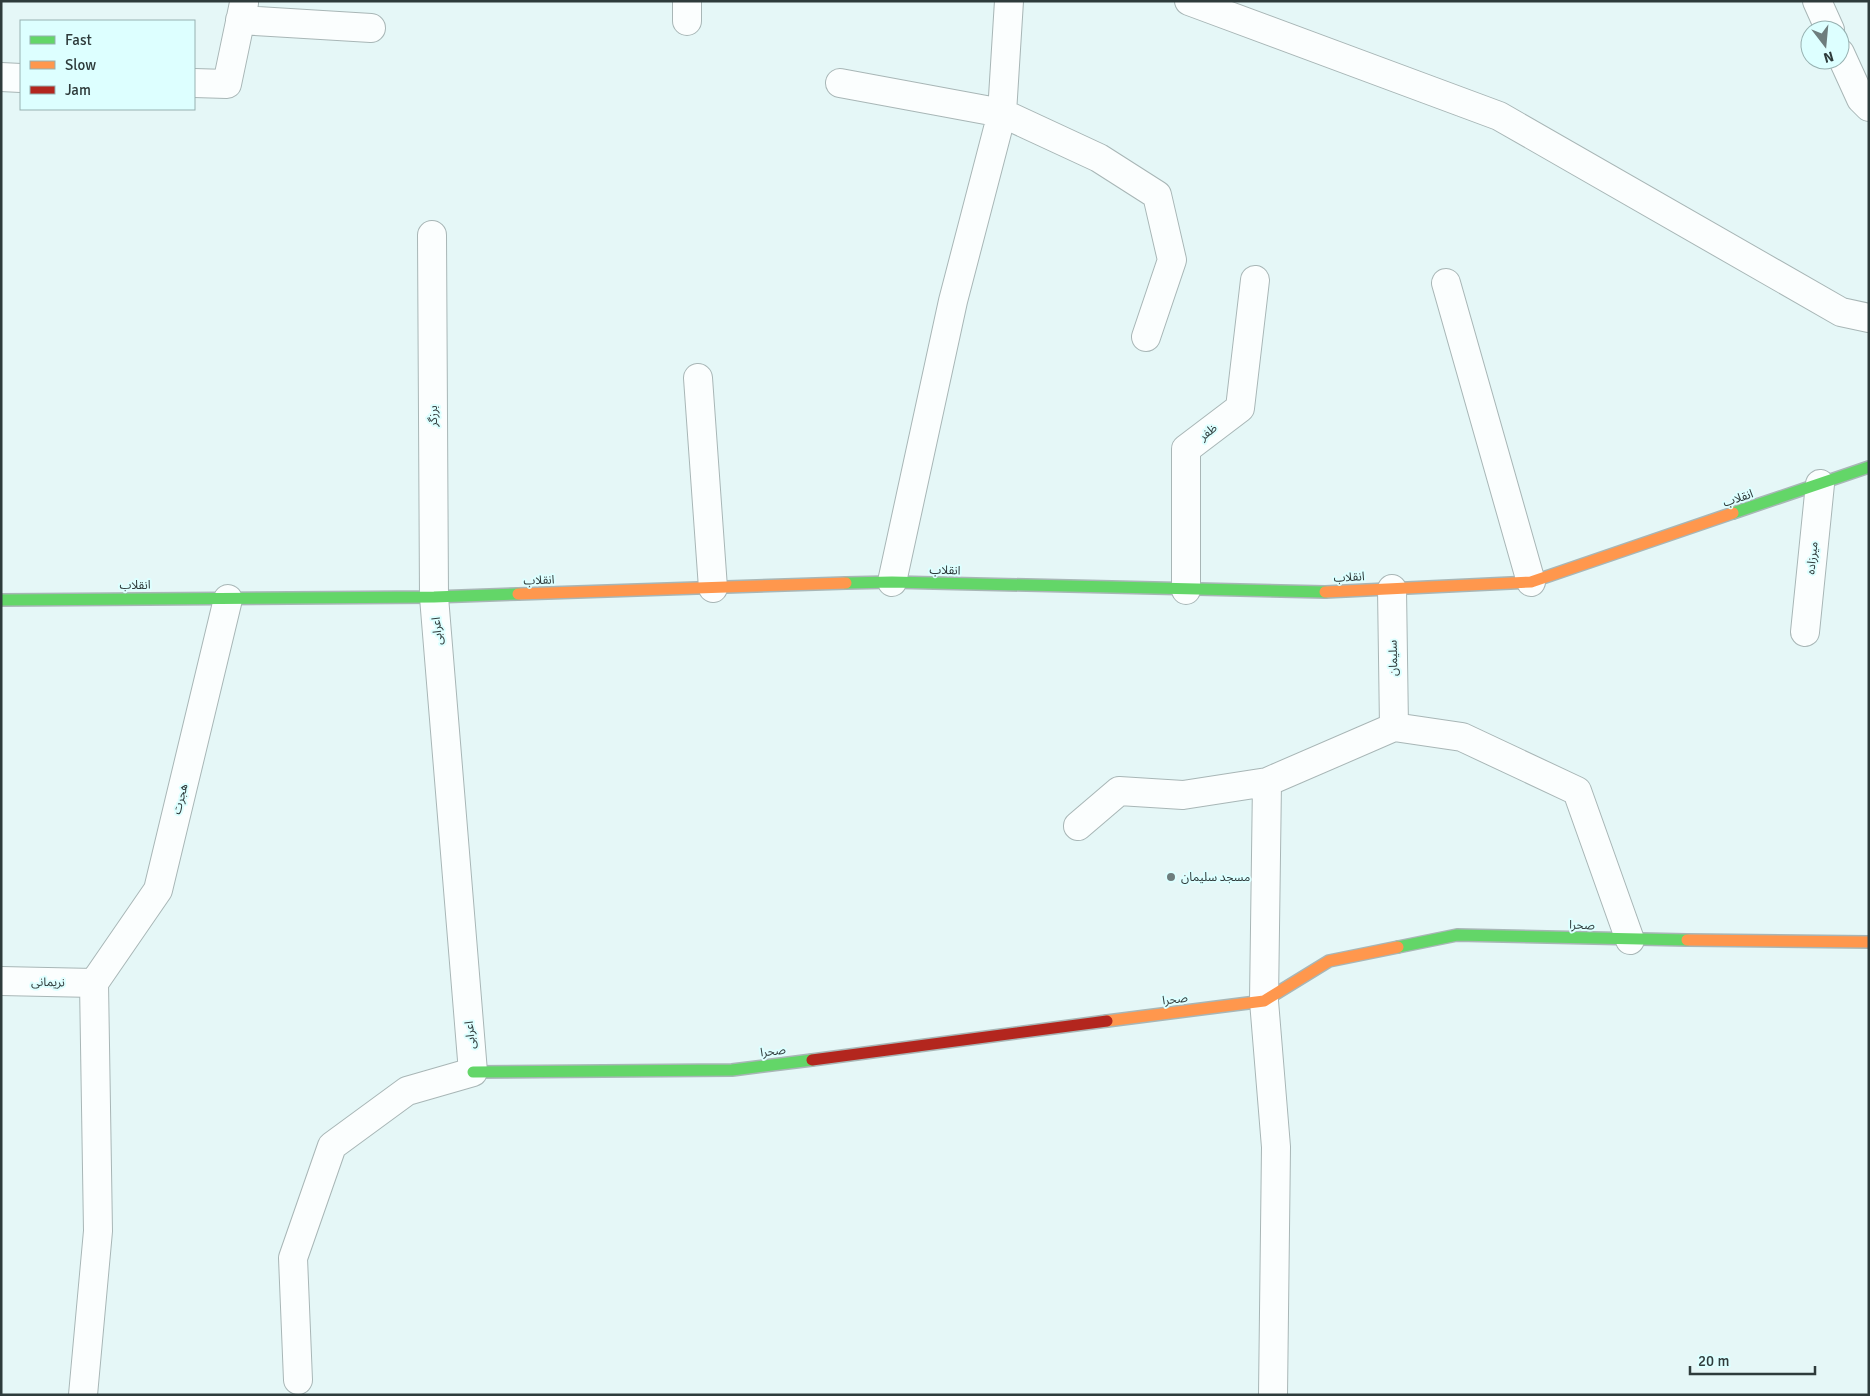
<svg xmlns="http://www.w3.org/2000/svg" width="1870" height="1396" font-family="Signika,'Noto Sans Arabic',sans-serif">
	<rect width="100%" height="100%" fill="#e5f7f7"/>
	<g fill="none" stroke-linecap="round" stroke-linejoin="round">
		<!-- street casing -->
		<g stroke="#a8b6b6" stroke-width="30">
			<path id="street" d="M687,1V21
				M1189,1L1499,116L1841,312L1869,318
				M1817,1L1830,30
				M240,20L371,28
				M1840,53L1861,99L1869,107
				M1,77L21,78
				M194,83L227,84L244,3
				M840,83L1002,113L1099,158L1157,195L1172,260L1146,337
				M1446,283L1531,582
				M698,378L713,588
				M892,582L953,301L1002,113L1009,1
				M1392,589L1394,727
				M1186,590V449L1240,408L1255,280
				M1805,632L1820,484
				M1267,782L1264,1001L1276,1147L1273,1395
				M1078,826L1119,791L1183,795L1267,782L1394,727L1462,737L1577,791L1630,940
				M1,981L94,983
				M94,983L158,890L228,599
				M298,1380L293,1258L332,1146L407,1091L473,1072L434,597L432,235
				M83,1395L98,1231L94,983"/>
		</g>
		<!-- fast casing -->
		<g stroke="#a8b6b6" stroke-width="14">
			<path id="fast" d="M1733,513L1869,467
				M846,583L892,582L1325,592
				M1,600L434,597L518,594
				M1398,947L1457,935L1687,940
				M473,1072L732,1070L812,1060"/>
		</g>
		<!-- slow casing -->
		<g stroke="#a8b6b6" stroke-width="14">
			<path id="slow" d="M1325,592L1531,582L1733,513
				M518,594L846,583
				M1687,940L1869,942
				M1107,1021L1264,1001L1329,961L1398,947"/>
		</g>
		<!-- jam casing -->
		<g stroke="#a8b6b6" stroke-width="14">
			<path id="jam" d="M812,1060L1107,1021"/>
		</g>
		<!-- street -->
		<use href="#street" stroke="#fbfefe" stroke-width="28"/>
		<!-- fast -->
		<use href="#fast" stroke="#63d668" stroke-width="11"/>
		<!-- slow -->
		<use href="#slow" stroke="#ff974d" stroke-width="11"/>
		<!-- jam -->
		<use href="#jam" stroke="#b3261e" stroke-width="11"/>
	</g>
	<!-- markers -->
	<circle fill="#6e7d7d" stroke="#dff" stroke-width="2" cx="1171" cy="877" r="5"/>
	<g text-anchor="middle" stroke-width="4" stroke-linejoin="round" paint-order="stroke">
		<!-- street labels -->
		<g font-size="12" fill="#2e3b3b" stroke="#dff">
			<text transform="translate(433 416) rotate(-90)" y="4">برزگر</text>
			<text transform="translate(1208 432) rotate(-38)" y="4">ظفر</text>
			<text transform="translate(1738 498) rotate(-19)" y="4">انقلاب</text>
			<text transform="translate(1812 558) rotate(-84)" y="4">میرزاده</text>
			<text transform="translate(945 570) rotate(2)" y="4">انقلاب</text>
			<text transform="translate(1349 577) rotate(-3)" y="4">انقلاب</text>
			<text transform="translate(539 580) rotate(-2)" y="4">انقلاب</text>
			<text x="135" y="589">انقلاب</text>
			<text transform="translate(437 631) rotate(-95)" y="4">اعرابی</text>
			<text transform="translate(1393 658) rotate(-91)" y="4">سلیمان</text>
			<text transform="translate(180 799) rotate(-76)" y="4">هجرت</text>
			<text transform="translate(1582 925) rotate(2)" y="4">صحرا</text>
			<text transform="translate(48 982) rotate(1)" y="4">نریمانی</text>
			<text transform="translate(1175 999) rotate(-7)" y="4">صحرا</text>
			<text transform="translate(470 1035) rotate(-95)" y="4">اعرابی</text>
			<text transform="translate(773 1051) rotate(-7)" y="4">صحرا</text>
		</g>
		<!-- poi labels -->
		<g font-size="12" fill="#2e3b3b" stroke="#dff" text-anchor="start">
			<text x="1181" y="881">مسجد سلیمان</text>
		</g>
	</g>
	<!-- border -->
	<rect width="1870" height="1396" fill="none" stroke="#2e3b3b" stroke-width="5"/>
	<!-- legend -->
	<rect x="20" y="20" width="175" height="90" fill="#ddffff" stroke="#97b1b1"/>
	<rect x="30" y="36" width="25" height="8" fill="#63d668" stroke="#97b1b1"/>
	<text x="65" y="45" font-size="15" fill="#2e3b3b">Fast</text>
	<rect x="30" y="61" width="25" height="8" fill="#ff974d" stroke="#97b1b1"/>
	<text x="65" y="70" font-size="15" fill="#2e3b3b">Slow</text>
	<rect x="30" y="86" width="25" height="8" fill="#b3261e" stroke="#97b1b1"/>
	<text x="65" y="95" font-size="15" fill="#2e3b3b">Jam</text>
	<!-- north arrow -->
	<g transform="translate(1825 45) rotate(164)"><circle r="24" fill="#ddffff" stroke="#97b1b1"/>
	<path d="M0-4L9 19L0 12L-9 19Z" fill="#6e7d7d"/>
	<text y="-8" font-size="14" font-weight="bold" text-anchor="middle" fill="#2e3b3b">N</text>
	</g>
	<!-- scale -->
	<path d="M1690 1366v8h125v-8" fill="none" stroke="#2e3b3b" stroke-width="2.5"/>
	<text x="1698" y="1366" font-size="15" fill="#2e3b3b" stroke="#ddffff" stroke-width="4" paint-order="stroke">20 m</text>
</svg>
